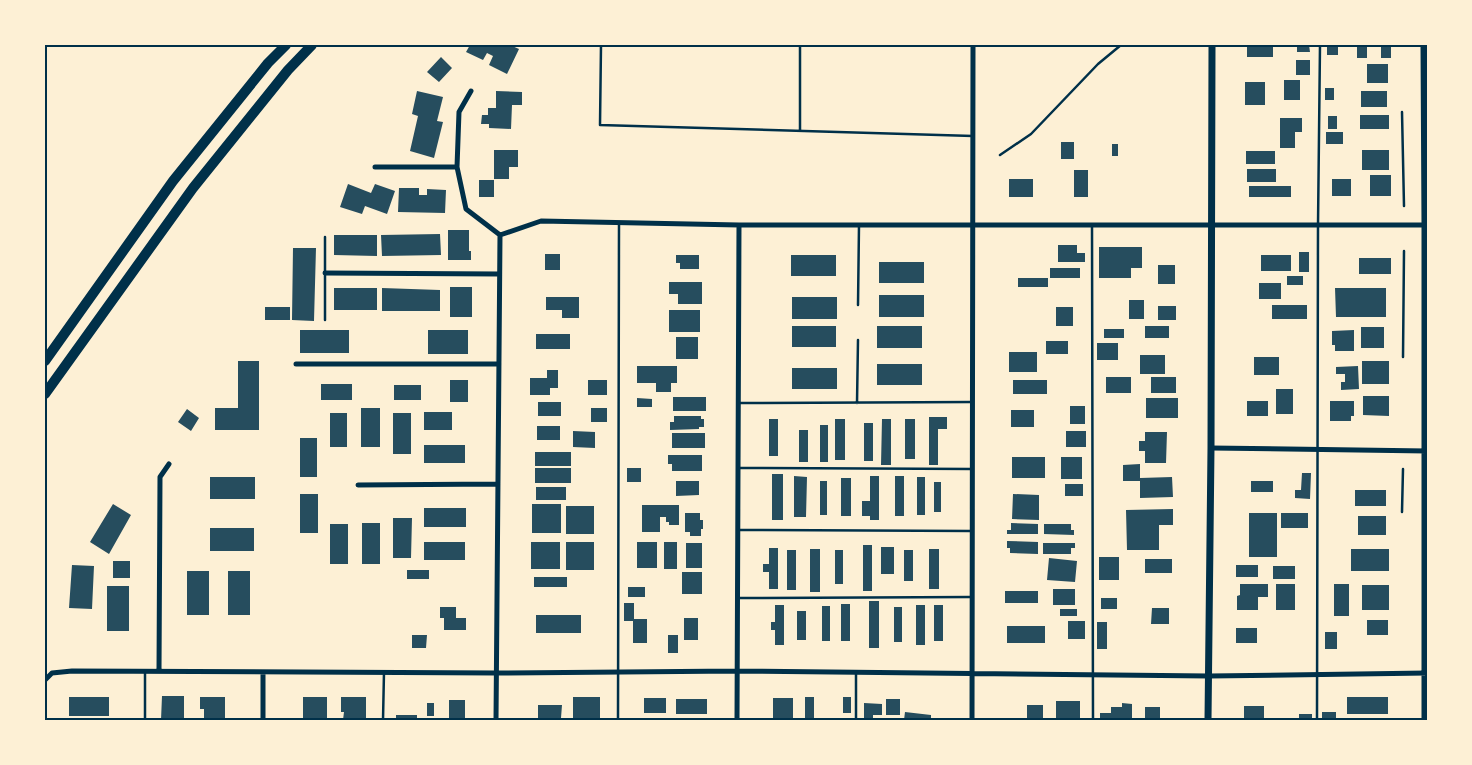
<svg xmlns="http://www.w3.org/2000/svg" width="1472" height="765" font-family="'IBM Plex Sans',sans-serif">
	<rect width="100%" height="100%" fill="#fdf0d5"/>
	<!-- building -->
	<path fill="#264d5e" d="M470,45H510L519,49L507,74L489,65L493,56L487,53L483,60L466,52Z
		M1247,45H1273V57H1247Z
		M1297,45H1309L1310,52H1297Z
		M1327,45H1338V55H1327Z
		M1357,45H1367V58H1357Z
		M1381,45H1391V58H1381Z
		M441,57L452,68L439,82L427,72Z
		M1296,60H1310V75H1296Z
		M1367,64H1388V83H1367Z
		M1284,80H1300V100H1284Z
		M1245,82H1265V105H1245Z
		M1325,88H1334V100H1325Z
		M417,91L443,97L437,121L443,122L434,158L410,151L418,116L412,114Z
		M496,91L522,92V105H512L511,129L489,128V124H481L482,115H488V108H496Z
		M1361,91H1387V107H1361Z
		M1360,115H1389V129H1360Z
		M1328,116H1337V129H1328Z
		M1280,118H1302V132H1295V148H1280Z
		M1326,132H1343V144H1326Z
		M1061,142H1074V159H1061Z
		M1112,144H1118V156H1112Z
		M494,150H518V167H509V179H494Z
		M1362,150H1389V170H1362Z
		M1246,151H1275V164H1246Z
		M1247,169H1276V182H1247Z
		M1074,170H1088V197H1074Z
		M1370,175H1391V196H1370Z
		M1009,179H1033V197H1009Z
		M1332,179H1351V196H1332Z
		M479,180H494V197H479Z
		M348,184L371,193L375,184L395,191L387,214L365,206L362,214L340,207Z
		M1249,186H1291V197H1249Z
		M399,188H419V195H427V189L446,190L445,213L398,212Z
		M448,230H469V251H471V260H448Z
		M440,234L441,255L382,256L381,235Z
		M334,235H377V256L334,255Z
		M1058,245H1077V253H1085V262H1058Z
		M1099,247H1142V268H1131V278H1099Z
		M293,248H316L314,321L292,320Z
		M1299,252H1309V272H1299Z
		M545,254H560V270H545Z
		M676,255H699V269H680V263H676Z
		M791,255H836V276H791Z
		M1261,255H1291V271H1261Z
		M1359,258H1391V274H1359Z
		M879,262H924V283H879Z
		M1158,265H1175V284H1158Z
		M1050,268H1080V278H1050Z
		M1287,276H1303V285H1287Z
		M1018,278H1048V287H1018Z
		M669,282H702V304H678V294H669Z
		M1259,283H1281V299H1259Z
		M450,287H472V317H450Z
		M334,288H377V310H334Z
		M382,288L440,290V311H382Z
		M1335,288H1386V317H1336Z
		M879,295H924V317H879Z
		M546,297H579V318H562V310H546Z
		M792,297H837V319H792Z
		M1129,300H1144V319H1129Z
		M1272,305H1307V319H1272Z
		M1158,306H1176V320H1158Z
		M265,307H290V320H265Z
		M1056,307H1073V326H1056Z
		M669,310H700V332H669Z
		M792,326H836V347H792Z
		M877,326H922V348H877Z
		M1145,326H1169V338H1145Z
		M1361,327H1384V348H1361Z
		M1104,329H1124V338H1104Z
		M300,330H349V353H300Z
		M428,330H468V354H428Z
		M1354,330V351H1335V345H1332V331Z
		M536,334H570V349H536Z
		M676,337H698V359H676Z
		M1046,341H1068V354H1046Z
		M1097,343H1118V360H1097Z
		M1009,352H1037V372H1009Z
		M1140,355H1165V374H1140Z
		M1254,357H1279V375H1254Z
		M238,361H259V430H215V408H238Z
		M1362,361H1389V384H1362Z
		M877,364H922V385H877Z
		M637,366H677V383H671V392H656V383H637Z
		M1358,366L1359,389L1341,390V382H1345V374H1336V367Z
		M792,368H837V389H792Z
		M547,370H558V388H550V395H530V378H547Z
		M1106,377H1131V393H1106Z
		M1151,377H1176V393H1151Z
		M450,380H468V402H450Z
		M588,380H607V395H588Z
		M1013,380H1047V394H1013Z
		M321,384H352V400H321Z
		M394,385H421V400H394Z
		M1276,389H1293V414H1276Z
		M1363,396H1389V416L1363,415Z
		M673,397H706V411H673Z
		M637,398L652,399V407H637Z
		M1146,398H1178V418H1146Z
		M1247,401H1268V416H1247Z
		M1330,401H1354V416H1351V421H1330Z
		M538,402H561V416H538Z
		M1070,406H1085V424H1070Z
		M361,408H380V447H361Z
		M591,408H607V422H591Z
		M187,409L199,418L191,431L178,422Z
		M1011,410H1034V427H1011Z
		M424,412H452V430H424Z
		M330,413H347V447H330Z
		M393,413H411V454H393Z
		M674,416H701V419H704V427H699V429L670,430V422H674Z
		M929,417H947V429H938V465H929Z
		M769,419H778V456H769Z
		M835,419H845V460H835Z
		M882,419H891V465H881Z
		M905,419H915V459H905Z
		M864,423H873V461H864Z
		M820,425H828V462H820Z
		M537,426H560V440H537Z
		M799,430H808V462H799Z
		M573,431L595,432V448L573,447Z
		M1066,431H1086V447H1066Z
		M1145,432H1167L1166,463H1145V451H1139V441H1145Z
		M672,433H705V448H672Z
		M300,438H317V477H300Z
		M424,445H465V463H424Z
		M535,452H571V466H535Z
		M668,455H702V471H672V464H668Z
		M1012,457H1045V478H1012Z
		M1061,457H1082V479H1061Z
		M1140,464V478L1172,477L1173,497L1140,498V481H1123V465Z
		M535,468H571V483H535Z
		M627,468H641V482H627Z
		M1302,473H1311L1310,499L1295,498V490H1301Z
		M772,474H783V520H772Z
		M794,476L807,477L806,517H794Z
		M870,476H879V520H870V516H862V501H870Z
		M895,476H904V516H895Z
		M210,477H255V499H210Z
		M917,477H925V515H917Z
		M841,478H851V516H841Z
		M676,481H699V495L676,496Z
		M820,481H827V515H820Z
		M1251,481H1273V492H1251Z
		M934,482H941V512H934Z
		M1065,484H1083V496H1065Z
		M536,487H566V500H536Z
		M1355,490H1386V506H1355Z
		M300,494H318V533H300Z
		M1013,494L1039,495V520L1012,519Z
		M113,504L131,515L109,554L90,542Z
		M532,504H561V533H532Z
		M642,505H679V525H669V522H666V517H660V532H642Z
		M566,506H594V534H566Z
		M424,508H466V527H424Z
		M1173,509V525H1159V550H1127L1126,510Z
		M685,513H700V520H703V529H701V536H690V532H685Z
		M1249,513H1277V557H1249Z
		M1281,513H1308V528H1281Z
		M1358,516H1386V535H1358Z
		M393,518H412L411,558H393Z
		M362,523H380V564H362Z
		M1011,523L1038,524V534H1007V530H1011Z
		M330,524H348V564H330Z
		M1044,524H1071V530H1074V535L1044,534Z
		M210,528H254V551H210Z
		M1007,541L1038,542V554L1010,553V548H1007Z
		M424,542H465V560H424Z
		M531,542H560V569H531Z
		M566,542H594V570H566Z
		M637,542H657V568H637Z
		M664,542H677V569H664Z
		M686,543H702V568H686Z
		M1043,543H1075V548H1071V554H1043Z
		M863,545H872V591H863Z
		M881,547H894V574H881Z
		M769,548H778V589H769V572H763V564H769Z
		M810,549H820V592H810Z
		M929,549H939V589H929Z
		M1351,549H1389V571H1351Z
		M787,550H796V590H787Z
		M835,550H843V584H835Z
		M904,550H913V581H904Z
		M1099,557H1119V580H1099Z
		M1049,558L1077,561L1075,582L1047,580Z
		M1145,559H1172V573H1145Z
		M113,561H130V578H113Z
		M72,565L94,566L92,609L69,608Z
		M1236,565H1258V577H1236Z
		M1273,566H1295V579H1273Z
		M407,570H429V579H407Z
		M187,571H209V615H187Z
		M228,571H250V615H228Z
		M682,572H702V594H682Z
		M534,577H567V587H534Z
		M1240,584H1268V597H1258V610H1237V596L1240,595Z
		M1276,584H1295V610H1276Z
		M1334,584H1349V616H1334Z
		M1362,585H1389V610H1362Z
		M107,586H129V631H107Z
		M628,587H645V597H628Z
		M1053,589H1075V605H1053Z
		M1005,591H1038V603H1005Z
		M1101,598H1117V609H1101Z
		M869,601H879V648H869Z
		M624,603H634V619H647V643H633V621H624Z
		M841,604H850V641H841Z
		M775,605H784V645H775V630H771V622H775Z
		M916,605H925V645H916Z
		M934,605H943V641H934Z
		M822,606H830V641H822Z
		M440,607H456V618H466V630H444V618H440Z
		M894,607H902V642H894Z
		M1152,608H1169V624H1151Z
		M1060,609H1077V616H1060Z
		M797,611H806V640H797Z
		M536,615H581V633H536Z
		M684,618H698V640H684Z
		M1367,620H1388V635H1367Z
		M1068,621H1085V639H1068Z
		M1097,622H1107V649H1097Z
		M1007,626H1045V643H1007Z
		M1236,628H1257V643H1236Z
		M1325,632H1337V649H1325Z
		M412,635H427L426,648H412Z
		M668,635H678V653H668Z
		M162,696H184V720H161Z
		M69,697H109V716H69Z
		M200,697H225V720H204V709H200Z
		M303,697H327V720H303Z
		M341,697H366V720H343L344,712H341Z
		M573,697H600V720H573Z
		M805,697H814V720H805Z
		M843,697H851V713H843Z
		M1347,697H1388V714H1347Z
		M644,698H666V713H644Z
		M773,698H793V720H773Z
		M676,699H707V714H676Z
		M886,699H900V715H886Z
		M449,700H465V720H449Z
		M1056,701H1080V719H1056Z
		M427,703H434V716H427Z
		M864,703L882,704V715H873V720H864Z
		M1122,703L1132,704V720H1100V713H1111V707H1122Z
		M538,705H562L561,718H538Z
		M1027,705H1043V720H1027Z
		M1244,706H1264V720H1244Z
		M1145,707H1160V720H1145Z
		M905,712L931,715V720H904Z
		M1322,712H1336V720H1322Z
		M1299,714H1312V720H1299Z
		M396,715H417V720H396Z"/>
	<g fill="none" stroke-linecap="round" stroke-linejoin="round">
		<!-- path -->
		<path stroke="#003049" stroke-width="2.5" d="M1402,112L1404,206
			M1000,155L1031,134L1098,64L1121,45
			M1403,357L1404,251
			M1402,512L1403,469"/>
		<!-- service -->
		<path stroke="#003049" stroke-width="2.5" d="M601,45L600,125L973,136
			M800,45V131
			M1092,225L1093,720
			M325,237V320
			M858,305L859,225
			M738,403L972,402
			M857,403L858,340
			M738,468L972,469
			M739,530L971,531
			M739,598L971,597
			M145,720V672
			M383,720L384,672
			M618,720L619,224
			M856,720V672
			M1317,720L1318,225L1320,45"/>
		<!-- minor -->
		<path stroke="#003049" stroke-width="5" d="M1423,45L1424,225V720
			M471,91L459,112L457,167L466,209L500,235
			M375,167H457
			M500,235L541,221L739,225H1427
			M325,273L499,274
			M296,364H499
			M1211,448L1427,451
			M358,485L498,484
			M159,671L160,477L169,464
			M263,672V720
			M45,680L52,673L72,671L496,673L737,671L1209,676L1427,673
			M496,720L500,235
			M737,720L739,225
			M972,720L973,45"/>
		<!-- tertiary -->
		<path stroke="#003049" stroke-width="7" d="M1208,720L1211,448L1212,45"/>
		<!-- motorway -->
		<path stroke="#003049" stroke-width="10" d="M45,361L173,181L268,63L286,45
			M45,394L193,188L288,70L312,45"/>
	</g>
	<!-- border -->
	<rect width="1472" height="765" fill="none" stroke="#fdf0d5" stroke-width="92"/>
	<rect x="46" y="46" width="1380" height="673" fill="none" stroke="#003049" stroke-width="2"/>
</svg>
